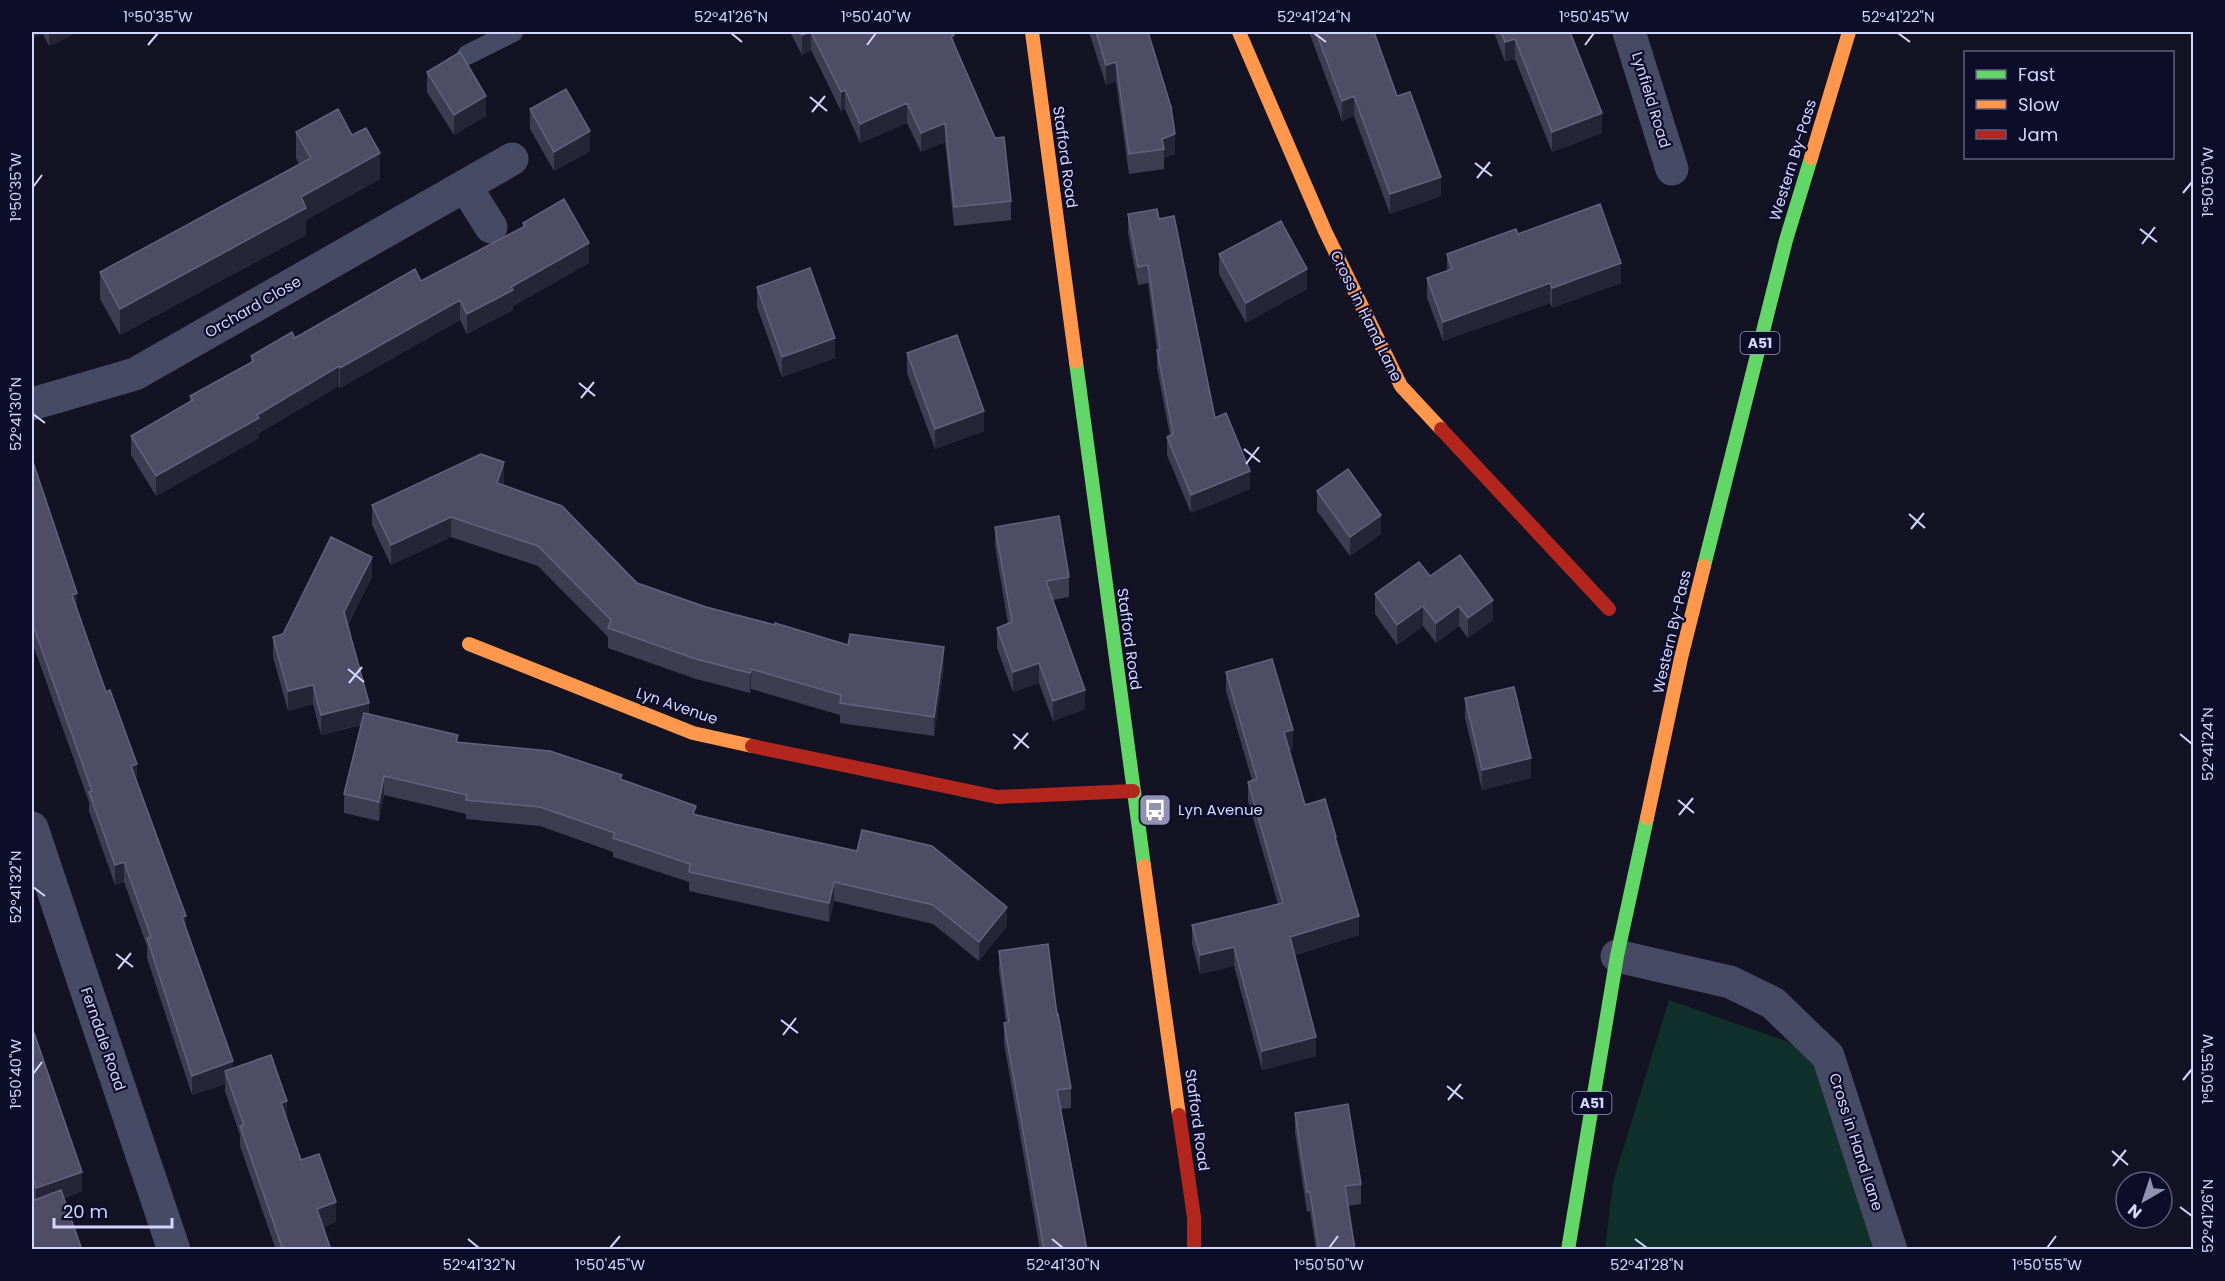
<svg xmlns="http://www.w3.org/2000/svg" width="2225" height="1281" font-family="Poppins,sans-serif">
	<rect width="100%" height="100%" fill="#141323"/>
	<!-- green -->
	<path fill="#10302c" d="M1669,1000L1828,1056L1900,1250H1605L1613,1182Z"/>
	<g fill="none" stroke-linecap="round" stroke-linejoin="round">
		<!-- lane -->
		<path stroke="#474a64" stroke-width="20" d="M467,55L513,32"/>
		<!-- street -->
		<path stroke="#474a64" stroke-width="33" d="M1629,32L1672,169
			M465,186L491,227
			M32,404L135,374L512,159
			M32,828L174,1250
			M1617,956L1730,982L1773,1003L1828,1056L1891,1250"/>
		<!-- fast -->
		<path stroke="#63d668" stroke-width="14" d="M1076,362L1144,866
			M1704,566L1786,240L1811,158
			M1568,1250L1617,956L1647,818"/>
		<!-- slow -->
		<path stroke="#ff974d" stroke-width="14" d="M1032,32L1076,362
			M1239,32L1325,231L1401,386L1441,429
			M1811,158L1849,32
			M469,644L693,733L752,746
			M1647,818L1681,658L1704,566
			M1144,866L1179,1115"/>
		<!-- jam -->
		<path stroke="#b3261e" stroke-width="14" d="M1441,429L1609,609
			M752,746L997,797L1133,791
			M1179,1115L1194,1217V1250"/>
	</g>
	<!-- wall -->
	<path fill="#3d3d52" d="M32,32H79L49,46L43,34Z
		M790,32H952L954,46L1011,201V220L954,226L945,142L921,152L907,123L860,143L845,109L841,111L811,50L802,55Z
		M1089,32H1148L1175,154L1164,158V169L1129,174L1116,81L1106,85Z
		M1309,32H1374L1397,96L1441,196L1390,214L1354,116L1342,121Z
		M1494,32H1559L1602,133L1552,152L1515,59L1505,62Z
		M427,72L486,116L454,135L427,92Z
		M530,109L590,151L554,171L530,129Z
		M296,132L352,135L380,179L306,220V235L120,335L100,299V272L299,164L296,158Z
		M1128,214L1159,219L1215,418L1250,489L1191,513L1167,455V437L1170,436L1157,368V350L1148,283L1138,285L1128,233Z
		M523,223L589,263L513,306V310L467,334L460,320L340,388L339,386L259,433V438L156,496L131,455V436L190,401V396L251,363V356L295,338L421,281L523,227Z
		M1518,234L1621,283L1552,308L1550,303L1443,341L1427,298V278L1447,271V254Z
		M1219,254L1307,289L1246,323L1219,274Z
		M757,287L835,358L782,377L757,307Z
		M907,353L984,431L935,449L907,373Z
		M32,459L77,610L137,783L233,1068L287,1120L301,1160L336,1222L323,1227L331,1250H276L240,1146V1135L225,1091V1084L192,1095L147,958V946L124,882L115,885L89,811V802L32,642Z
		M504,482L503,485L637,583L706,607L848,645L944,667L934,736L840,723V715L751,689L750,693L696,679L608,648V637L538,566L451,537L391,565L372,525V505Z
		M1317,491L1381,534L1350,556L1317,511Z
		M995,527L1069,577V597L1053,600L1085,709L1053,721L1039,683L1013,692L997,648V628L1008,624L995,546Z
		M1430,576L1493,620L1468,638L1459,626L1436,643L1423,626L1397,645L1375,614V594Z
		M372,577L348,625L369,714L458,742L622,780L696,815L1007,926L979,961L933,924L834,901L829,922L689,891V882L613,857V852L540,826L466,819V814L384,795L379,821L344,813V794L361,725L321,735L313,704L288,711L273,657V637L283,634Z
		M1226,672L1293,749L1289,750L1305,805L1336,842L1359,935L1295,955L1316,1056L1262,1070L1234,966L1200,974L1192,944V925L1278,904L1248,801V782L1252,780L1226,691Z
		M1465,698L1531,778L1482,790L1465,718Z
		M999,951L1057,1015L1071,1088V1108L1061,1109L1087,1250H1040L1004,1043V1023H1006L999,971Z
		M32,1027L82,1191L64,1198L34,1200L32,1193Z
		M1295,1113L1361,1184V1204L1348,1206L1355,1250H1316L1310,1211L1307,1212L1295,1133Z"/>
	<!-- shaded-wall -->
	<path fill="#262537" d="M32,32H43V34L32,39Z
		M49,32H79L49,46Z
		M811,32V50L802,55V35Z
		M954,35V55L951,37Z
		M1515,39V59L1505,62V42Z
		M1116,62V81L1106,85V65Z
		M845,90V109L841,111V92Z
		M486,96V116L454,135V115Z
		M1354,96V116L1342,121V101Z
		M907,103V123L860,143V124Z
		M1602,113V133L1552,152V132Z
		M945,123V142L921,152V133Z
		M590,131V151L554,171V152Z
		M1175,134V154L1164,158V149L1162,139Z
		M380,153V179L306,220V235L120,335V309L301,197Z
		M1441,177V196L1390,214V194Z
		M589,243V263L513,306V310L467,334V314L511,287Z
		M1621,263V283L1552,308V288Z
		M1307,269V289L1246,323V303Z
		M1550,283V303L1443,341V322Z
		M460,300V320L340,388V368Z
		M835,338V358L782,377V357Z
		M339,366V386L259,433V438L156,496V476Z
		M984,411V431L935,449V429Z
		M504,462V482L497,503V483Z
		M1250,471V489L1191,513V495Z
		M1381,515V534L1350,556V537Z
		M451,517V537L391,565V545Z
		M372,557V577L344,632V612Z
		M77,593V613L72,595Z
		M1493,600V620L1468,638V618Z
		M1423,606V626L1397,645V625Z
		M1459,606V626L1436,643V623Z
		M944,647V667L934,736V717Z
		M1039,663V683L1013,692V672Z
		M751,669V689L750,693V673Z
		M313,685V704L288,711V691Z
		M1085,690V709L1053,721V701Z
		M369,703V722L321,735V715Z
		M1293,730V749L1284,751V732Z
		M1531,758V778L1482,790V770Z
		M137,764V784L131,766Z
		M384,776V795L379,821V802Z
		M124,862V882L115,885V865Z
		M834,882V901L829,922V903Z
		M1007,907V926L979,961V942Z
		M186,916V936L182,917Z
		M1359,916V935L1290,956V937Z
		M1234,947V966L1200,974V955Z
		M1316,1037V1056L1262,1070V1051Z
		M233,1061V1081L225,1071V1084L192,1095V1076Z
		M287,1101V1121L281,1103Z
		M82,1172V1191L36,1207V1188Z
		M336,1202V1222L317,1229V1209Z"/>
	<!-- building -->
	<path fill="#4e4d65" stroke="#63627d" stroke-width="1.5" d="M800,32H810L802,35Z
		M811,32H952L954,35L951,37L995,138L1004,137L1011,201L954,207L945,123L921,133L907,103L860,124L845,90L841,92Z
		M1096,32H1148L1171,107L1175,134L1162,139L1164,149L1129,154L1116,62L1106,65Z
		M1316,32H1374L1397,96L1410,92L1441,177L1390,194L1354,96L1342,101Z
		M1501,32H1559V33L1564,32H1570L1602,113L1552,132L1515,39L1505,42Z
		M460,52L486,96L454,115L427,72Z
		M566,89L590,131L554,152L530,109Z
		M338,109L352,135L366,128L380,153L301,197L306,208L120,309L100,272L311,158L296,132Z
		M564,199L589,243L511,287L513,290L467,314L460,300L340,368L339,366L257,415L259,418L156,476L131,436L193,400L190,396L254,361L251,356L292,332L295,338L415,269L421,281L525,226L523,223Z
		M1600,204L1621,263L1552,288L1550,283L1443,322L1427,278L1452,269L1447,254L1516,229L1518,234Z
		M1157,209L1159,219L1174,216L1215,418L1226,413L1250,471L1191,495L1167,437L1173,434L1157,350H1160L1148,265L1138,267L1128,214Z
		M1281,221L1307,269L1246,303L1219,254Z
		M810,268L835,338L782,357L757,287Z
		M957,335L984,411L935,429L907,353Z
		M481,454L504,462L497,483L562,506L637,583L706,607L775,625V623L848,645L850,634L944,647L934,717L840,703L841,695L751,669L750,673L696,659L608,628L611,620L538,546L451,517L391,545L372,505Z
		M32,459L77,593L72,595L106,692L110,690L137,764L131,766L186,916L182,917L233,1061L192,1076L147,938L151,937L124,862L115,865L89,792L92,791L32,622V619L34,618L32,611Z
		M1348,469L1381,515L1350,537L1317,491Z
		M1059,516L1069,577L1046,581L1085,690L1053,701L1039,663L1013,672L997,628L1012,622L995,527Z
		M331,537L372,557L344,612L369,703L321,715L313,685L288,691L273,637L283,634Z
		M1460,555L1493,600L1468,618L1459,606L1436,623L1423,606L1397,625L1375,594L1419,562L1430,576Z
		M1272,659L1293,730L1284,732L1305,805L1325,799L1336,837H1335L1359,916L1290,937L1316,1037L1262,1051L1234,947L1200,955L1192,925L1283,903L1248,782L1257,779L1226,672Z
		M1514,687L1531,758L1482,770L1465,698Z
		M364,713L458,735L456,742L550,751L622,775L620,779L696,806L693,814L734,824L857,851L862,830L932,846L1007,907L979,942L933,905L834,882L829,903L689,872L690,864L613,838L615,833L540,807L466,800L467,795L384,776L379,802L344,794Z
		M1048,944L1057,1015L1058,1014L1071,1088L1057,1090L1087,1250H1044L1004,1023L1009,1022L999,951Z
		M32,1027L82,1172L36,1188L32,1174Z
		M271,1055L287,1101L281,1103L301,1160L319,1154L336,1202L317,1209L331,1250H283L240,1126L244,1125L225,1071Z
		M1348,1104L1361,1184L1345,1186L1355,1250H1319L1310,1192H1307L1295,1113Z
		M61,1190L82,1250H32V1201Z"/>
	<!-- ticks -->
	<path fill="none" stroke="#d5d6ff" stroke-width="2" d="M731,33L742,42M1314,33L1326,42M1898,33L1910,42M148,45L158,33M867,45L876,33M1585,45L1594,33M810,97L827,111M812,112L825,96M1475,163L1492,176M1477,178L1490,162M33,187L42,175M2183,193L2192,182M2140,229L2157,242M2142,244L2155,227M579,383L595,396M581,398L594,382M33,414L45,423M1244,449L1260,462M1246,464L1259,447M1909,514L1925,528M1911,529L1924,513M348,669L364,682M349,683L362,667M1013,734L1029,748M2180,734L2192,744M1014,749L1028,733M1678,800L1694,813M1679,815L1693,798M33,887L45,896M116,954L133,967M118,969L131,953M781,1020L798,1033M783,1035L796,1018M33,1074L42,1062M2183,1080L2192,1069M1447,1086L1463,1099M1448,1100L1461,1084M2112,1151L2128,1165M2113,1166L2126,1150M2180,1207L2192,1216M468,1239L479,1248M1052,1239L1063,1248M1635,1239L1647,1248M610,1248L620,1236M1329,1248L1338,1236M2047,1248L2056,1236"/>
	<!-- icons -->
	<defs>
		<g id="bus-square" transform="scale(1.725)"><rect x="-9" y="-9" width="18" height="18" rx="4" fill="#9192b2" stroke="#0e0d29"/><path d="M-5-6H5V4H4V6H2V4H-2V6H-4V4H-5ZM-3.5-4V0h7V-4ZM-3.5 1.2v1.5H-2V1.2ZM2 1.2v1.5H3.5V1.2Z" fill="#fff"/></g>
	</defs>
	<g fill-rule="evenodd">
		<use href="#bus-square" x="1155" y="810"/>
	</g>
	<g text-anchor="middle" stroke-width="4.5" stroke-linejoin="round" paint-order="stroke">
		<!-- shield labels -->
		<g fill="#0e0d29" stroke="#999abf" stroke-width="1.5">
			<rect x="1740.5" y="332" width="39" height="22" rx="4.5"/>
			<rect x="1572.5" y="1092" width="39" height="22" rx="4.5"/>
		</g>
		<g font-size="14" font-weight="bold" fill="#d5d6ff">
			<text x="1760" y="348">A51</text>
			<text x="1592" y="1108">A51</text>
		</g>
		<!-- street labels -->
		<g font-size="15" fill="#d5d6ff" stroke="#0e0d29">
			<text transform="translate(1651 100) rotate(73)" y="5">Lynfield Road</text>
			<text transform="translate(1065 157) rotate(82)" y="5">Stafford Road</text>
			<text transform="translate(1793 160) rotate(-73)" y="5">Western By-Pass</text>
			<text transform="translate(253 307) rotate(-30)" y="5">Orchard Close</text>
			<text transform="translate(1366 316) rotate(64)" y="5">Cross in Hand Lane</text>
			<text transform="translate(1672 632) rotate(-77)" y="5">Western By-Pass</text>
			<text transform="translate(1129 639) rotate(82)" y="5">Stafford Road</text>
			<text transform="translate(677 706) rotate(19)" y="5">Lyn Avenue</text>
			<text transform="translate(103 1039) rotate(71)" y="5">Ferndale Road</text>
			<text transform="translate(1197 1120) rotate(82)" y="5">Stafford Road</text>
			<text transform="translate(1856 1142) rotate(72)" y="5">Cross in Hand Lane</text>
		</g>
		<!-- poi labels -->
		<g font-size="15" fill="#d5d6ff" stroke="#0e0d29" text-anchor="start">
			<text x="1178" y="815">Lyn Avenue</text>
		</g>
	</g>
	<!-- border -->
	<rect width="2225" height="1281" fill="none" stroke="#0e0d29" stroke-width="66"/>
	<!-- legend -->
	<rect x="1964" y="51" width="210" height="108" fill="#0e0d29" stroke="#5e5d7f" stroke-width="1.5"/>
	<rect x="1976" y="70" width="30" height="9" fill="#63d668" stroke="#5e5d7f" stroke-width="1.5"/>
	<text x="2018" y="81" font-size="18" fill="#d5d6ff">Fast</text>
	<rect x="1976" y="100" width="30" height="9" fill="#ff974d" stroke="#5e5d7f" stroke-width="1.5"/>
	<text x="2018" y="111" font-size="18" fill="#d5d6ff">Slow</text>
	<rect x="1976" y="130" width="30" height="9" fill="#b3261e" stroke="#5e5d7f" stroke-width="1.5"/>
	<text x="2018" y="141" font-size="18" fill="#d5d6ff">Jam</text>
	<!-- north arrow -->
	<g transform="translate(2144 1200) rotate(219)"><circle r="28" fill="#0e0d29" stroke="#5e5d7f" stroke-width="1.5"/>
	<path d="M0-4.5L10 22L0 15L-10 22Z" fill="#9192b2"/>
	<text y="-9" font-size="16" font-weight="bold" text-anchor="middle" fill="#d5d6ff">N</text>
	</g>
	<!-- scale -->
	<path d="M54 1218v9h118v-9" fill="none" stroke="#d5d6ff" stroke-width="3"/>
	<text x="63" y="1218" font-size="18" fill="#d5d6ff" stroke="#0e0d29" stroke-width="4.5" paint-order="stroke">20 m</text>
	<rect x="33" y="33" width="2159" height="1215" fill="none" stroke="#d5d6ff" stroke-width="2"/>
	<g font-size="15" text-anchor="middle" fill="#d5d6ff">
		<text x="158" y="22">1°50'35"W</text>
		<text x="731" y="22">52°41'26"N</text>
		<text x="876" y="22">1°50'40"W</text>
		<text x="1314" y="22">52°41'24"N</text>
		<text x="1594" y="22">1°50'45"W</text>
		<text x="1898" y="22">52°41'22"N</text>
		<text transform="translate(2208 182) rotate(-90)" y="5">1°50'50"W</text>
		<text transform="translate(16 187) rotate(-90)" y="5">1°50'35"W</text>
		<text transform="translate(16 414) rotate(-90)" y="5">52°41'30"N</text>
		<text transform="translate(2208 744) rotate(-90)" y="5">52°41'24"N</text>
		<text transform="translate(16 887) rotate(-90)" y="5">52°41'32"N</text>
		<text transform="translate(2208 1069) rotate(-90)" y="5">1°50'55"W</text>
		<text transform="translate(16 1074) rotate(-90)" y="5">1°50'40"W</text>
		<text transform="translate(2208 1216) rotate(-90)" y="5">52°41'26"N</text>
		<text x="479" y="1270">52°41'32"N</text>
		<text x="610" y="1270">1°50'45"W</text>
		<text x="1063" y="1270">52°41'30"N</text>
		<text x="1329" y="1270">1°50'50"W</text>
		<text x="1647" y="1270">52°41'28"N</text>
		<text x="2047" y="1270">1°50'55"W</text>
	</g>
</svg>
